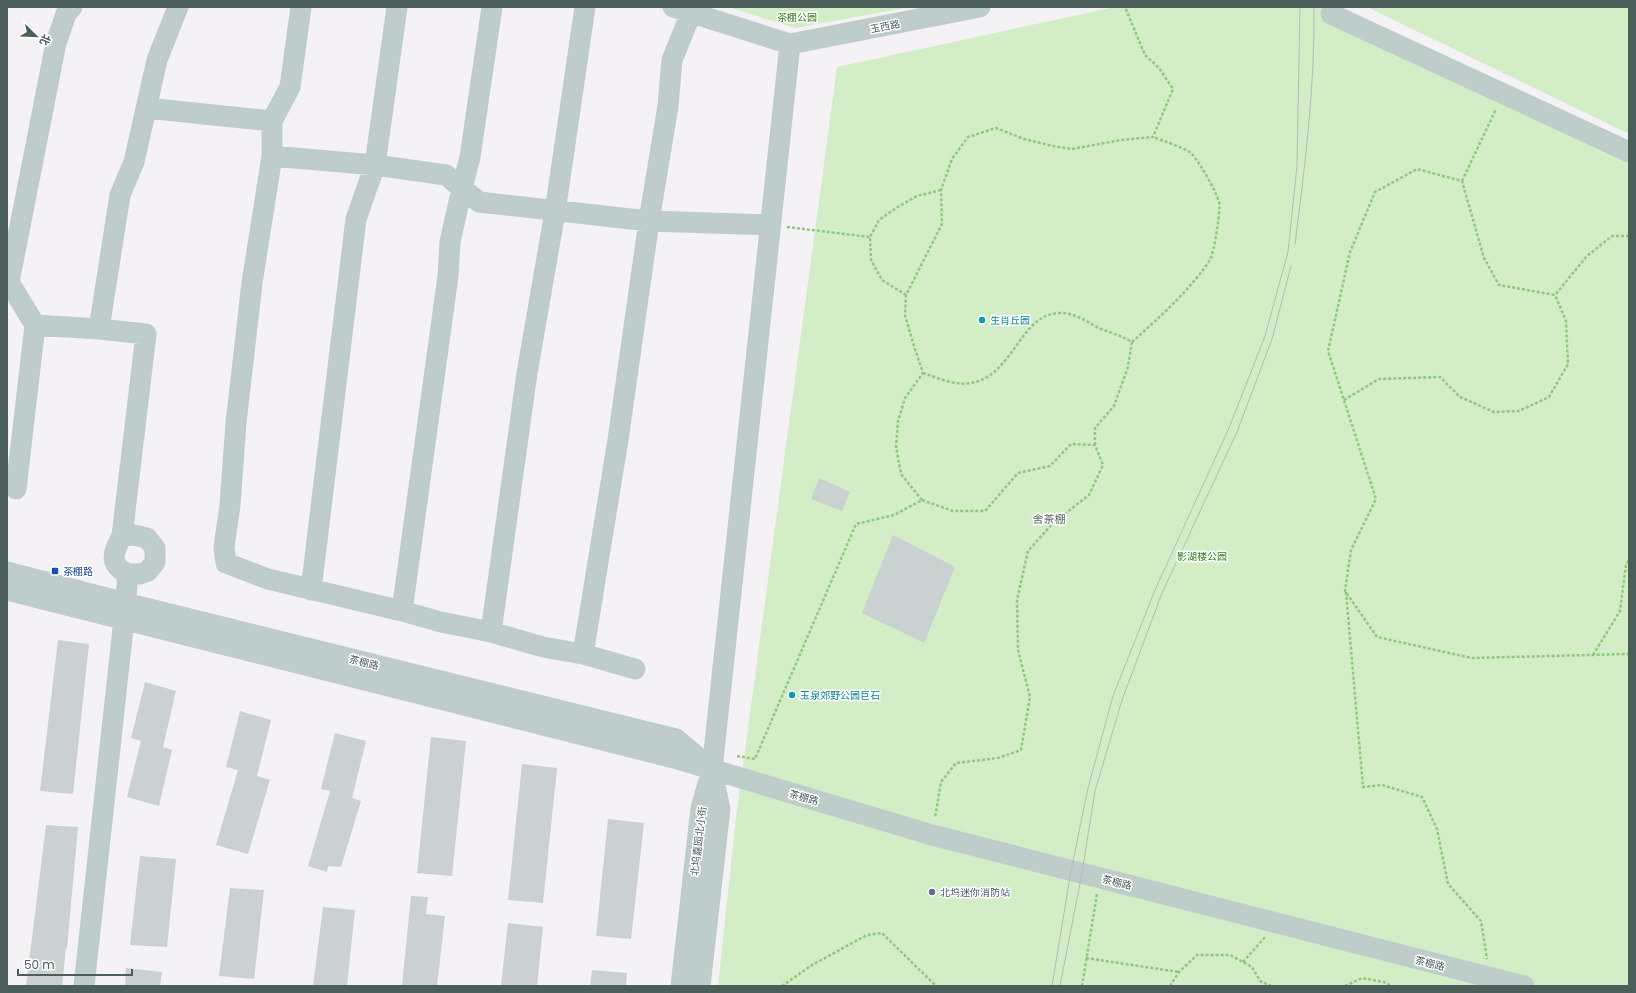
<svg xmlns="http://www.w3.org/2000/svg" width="1636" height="993" font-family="Poppins,'Noto Sans SC',sans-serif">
	<rect width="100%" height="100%" fill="#f4f2f4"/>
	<!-- green -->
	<path fill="#d3edc6" d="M728,7H911L795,28Z
		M1115,7H1336L1629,162V986H718L736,817L837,67Z
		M1367,7H1629V134Z"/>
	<!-- building -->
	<path fill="#cad1d0" d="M819,478L850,492L842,511L811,499Z
		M893,535L955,567L924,643L862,613Z
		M58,640L89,644L73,794L40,791Z
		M145,682L176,691L163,747L172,750L159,806L127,797L141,741L131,738Z
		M240,711L271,720L257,776L270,780L248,854L216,845L238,770L226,767Z
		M335,733L366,741L352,798L361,801L341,867L328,866L327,872L308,866L330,791L321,789Z
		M431,737L466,741L452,876L417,873Z
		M522,764L557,768L543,903L508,900Z
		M608,819L644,823L631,939L596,936Z
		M46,825L78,827L67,948H66L62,986H26Z
		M140,856L176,859L167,947L130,945Z
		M230,888L264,890L254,979L219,976Z
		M411,896L428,897L426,914L445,916L437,986H402Z
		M323,907L355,910L347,986H313Z
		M508,923L543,927L537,986H501Z
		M126,968L162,972L160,986H125Z
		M592,970L627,973L626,986H590Z"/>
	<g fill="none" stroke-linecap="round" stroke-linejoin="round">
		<!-- path -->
		<path stroke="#8fc980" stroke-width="2.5" stroke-dasharray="3 2" stroke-linecap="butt" d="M1462,181L1496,109
			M787,227L870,237
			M1629,236H1612L1587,256L1555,295L1499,285L1484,258L1462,181L1417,169L1375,192L1350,252L1328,351L1376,499L1351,550L1345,591L1377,637L1472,658L1629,654
			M906,295L882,280L871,260L870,237L879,220L896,208L917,196L941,190
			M1132,342C1160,317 1189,291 1210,260C1214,253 1221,210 1219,202C1216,191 1200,163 1192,154C1188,149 1161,140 1153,137
			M923,373C938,378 955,386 971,383C1014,376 1020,312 1061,313C1076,313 1088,323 1101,329C1112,333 1122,336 1132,342L1128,367L1114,406L1095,428V445
			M1344,400L1379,379L1440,377L1460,397L1494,412L1519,411L1549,397L1568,364L1566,321L1555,295
			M922,500L901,474L896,447L898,421L905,398L923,373L914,346L905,315L906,295L942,224L941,190L952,159L968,137L996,128L1024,139L1053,146L1072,149L1121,140L1153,137L1173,89L1159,68L1145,55L1125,7
			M1346,592L1363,787L1382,785L1422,797L1437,829L1448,884L1481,921L1487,959
			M1593,655L1620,611L1626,565L1629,560
			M737,756L755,759L856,524L894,515L922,500L953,511H985L1018,473L1050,466L1071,444L1095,445L1103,465L1089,495L1053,523L1028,551L1017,600L1018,650L1030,697L1021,750L998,758L956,763L941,782L935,818
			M1086,958L1179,972
			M1243,962L1265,937
			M782,986L812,965L867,935L882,933L936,986
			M1082,986L1097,894
			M1170,986L1179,972L1197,955H1230L1252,967L1260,981L1271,986
			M1345,986L1362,978L1384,982L1392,986"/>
		<!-- minor -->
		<path stroke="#bfcdca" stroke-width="21" d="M301,7L290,87L272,121V156L252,283L236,423L230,505L224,547L226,563L268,579L402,611L441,622L491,632L543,647L583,654L635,669
			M673,7L790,44L712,770L701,808L681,986
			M1331,14L1629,152
			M790,44L980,7
			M146,108L272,121
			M272,156L375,165L397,7
			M35,325L99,329L120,195L134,162L157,60L178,7
			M16,489L35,325L9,282L56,43L66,14L72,7
			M122,536L134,535L147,538L155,548V562L148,571L140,574H128
			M7,572L125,603L676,739L707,765
			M7,590L674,758L932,835L1524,986
			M311,590L356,219L375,165L446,175L479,202L649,221L770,225
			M402,611L448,276L450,242L462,188L470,157L492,7
			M491,632L527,373L555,212L585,7
			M583,654L618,440L649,221L668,106L672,60L691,13
			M84,986L124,619L128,574C108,564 113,553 122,536L146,334L99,329
			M700,986L720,809L712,772"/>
		<!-- tram -->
		<path stroke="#b5bcbb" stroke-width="1" d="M1295,244C1305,165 1315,87 1314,7
			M1052,986L1071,871L1088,788L1113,696L1155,590L1229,428L1265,336L1288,252L1297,166L1300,7
			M1060,986L1082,873L1095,791L1122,700L1162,593L1237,432L1272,339L1291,266"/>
	</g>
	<!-- markers -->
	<g fill="#0f9aa8" stroke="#fff" stroke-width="1.5">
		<circle cx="982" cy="320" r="4"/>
		<circle cx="792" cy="695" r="4"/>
	</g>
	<rect fill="#1a4fb4" stroke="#fff" stroke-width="1.5" x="51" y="567" width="8" height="8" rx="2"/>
	<circle fill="#5c6f8a" stroke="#fff" stroke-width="1.5" cx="932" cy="892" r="4"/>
	<g text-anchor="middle" stroke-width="3" stroke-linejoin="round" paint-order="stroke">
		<!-- park labels -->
		<g font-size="10" fill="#347c20" stroke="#fff">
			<text x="797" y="21">茶棚公园</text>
			<text x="1202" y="560">影湖楼公园</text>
		</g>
		<!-- street labels -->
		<g font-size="10" fill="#4b5e5a" stroke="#fff">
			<text transform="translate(885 26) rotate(-11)" y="4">玉西路</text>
			<text transform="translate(364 662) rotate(14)" y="4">茶棚路</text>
			<text transform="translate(804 797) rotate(16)" y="4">茶棚路</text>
			<text transform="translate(698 841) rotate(-83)" y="4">北坞嘉园北小街</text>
			<text transform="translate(1117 882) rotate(14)" y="4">茶棚路</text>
			<text transform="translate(1430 963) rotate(14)" y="4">茶棚路</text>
		</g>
		<!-- culture labels -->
		<g font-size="10" fill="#0d838f" stroke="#fff" text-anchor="start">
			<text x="990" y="324">生肖丘园</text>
			<text x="800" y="699">玉泉郊野公园巨石</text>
		</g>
		<!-- transit labels -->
		<g font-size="10" fill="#164399" stroke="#fff" text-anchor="start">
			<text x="63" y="575">茶棚路</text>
		</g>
		<!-- service labels -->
		<g font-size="10" fill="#4e5e75" stroke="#fff" text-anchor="start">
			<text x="940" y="896">北坞迷你消防站</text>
		</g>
		<!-- neighbourhood labels -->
		<g font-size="11" fill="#5f6665" stroke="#fff">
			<text x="1049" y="523">舍茶棚</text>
		</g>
	</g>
	<!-- border -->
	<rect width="1636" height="993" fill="none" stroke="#4b5e5a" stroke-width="16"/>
	<!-- north arrow -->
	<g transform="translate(36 36) rotate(113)" stroke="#ffffff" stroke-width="3" paint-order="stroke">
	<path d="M0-3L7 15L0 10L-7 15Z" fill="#4b5e5a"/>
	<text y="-6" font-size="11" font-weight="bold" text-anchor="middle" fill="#4b5e5a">北</text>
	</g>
	<!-- scale -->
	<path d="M18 969v6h114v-6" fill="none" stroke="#4b5e5a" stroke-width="2"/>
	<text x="24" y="969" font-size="12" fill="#4b5e5a" stroke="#ffffff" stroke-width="3" paint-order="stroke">50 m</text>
</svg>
